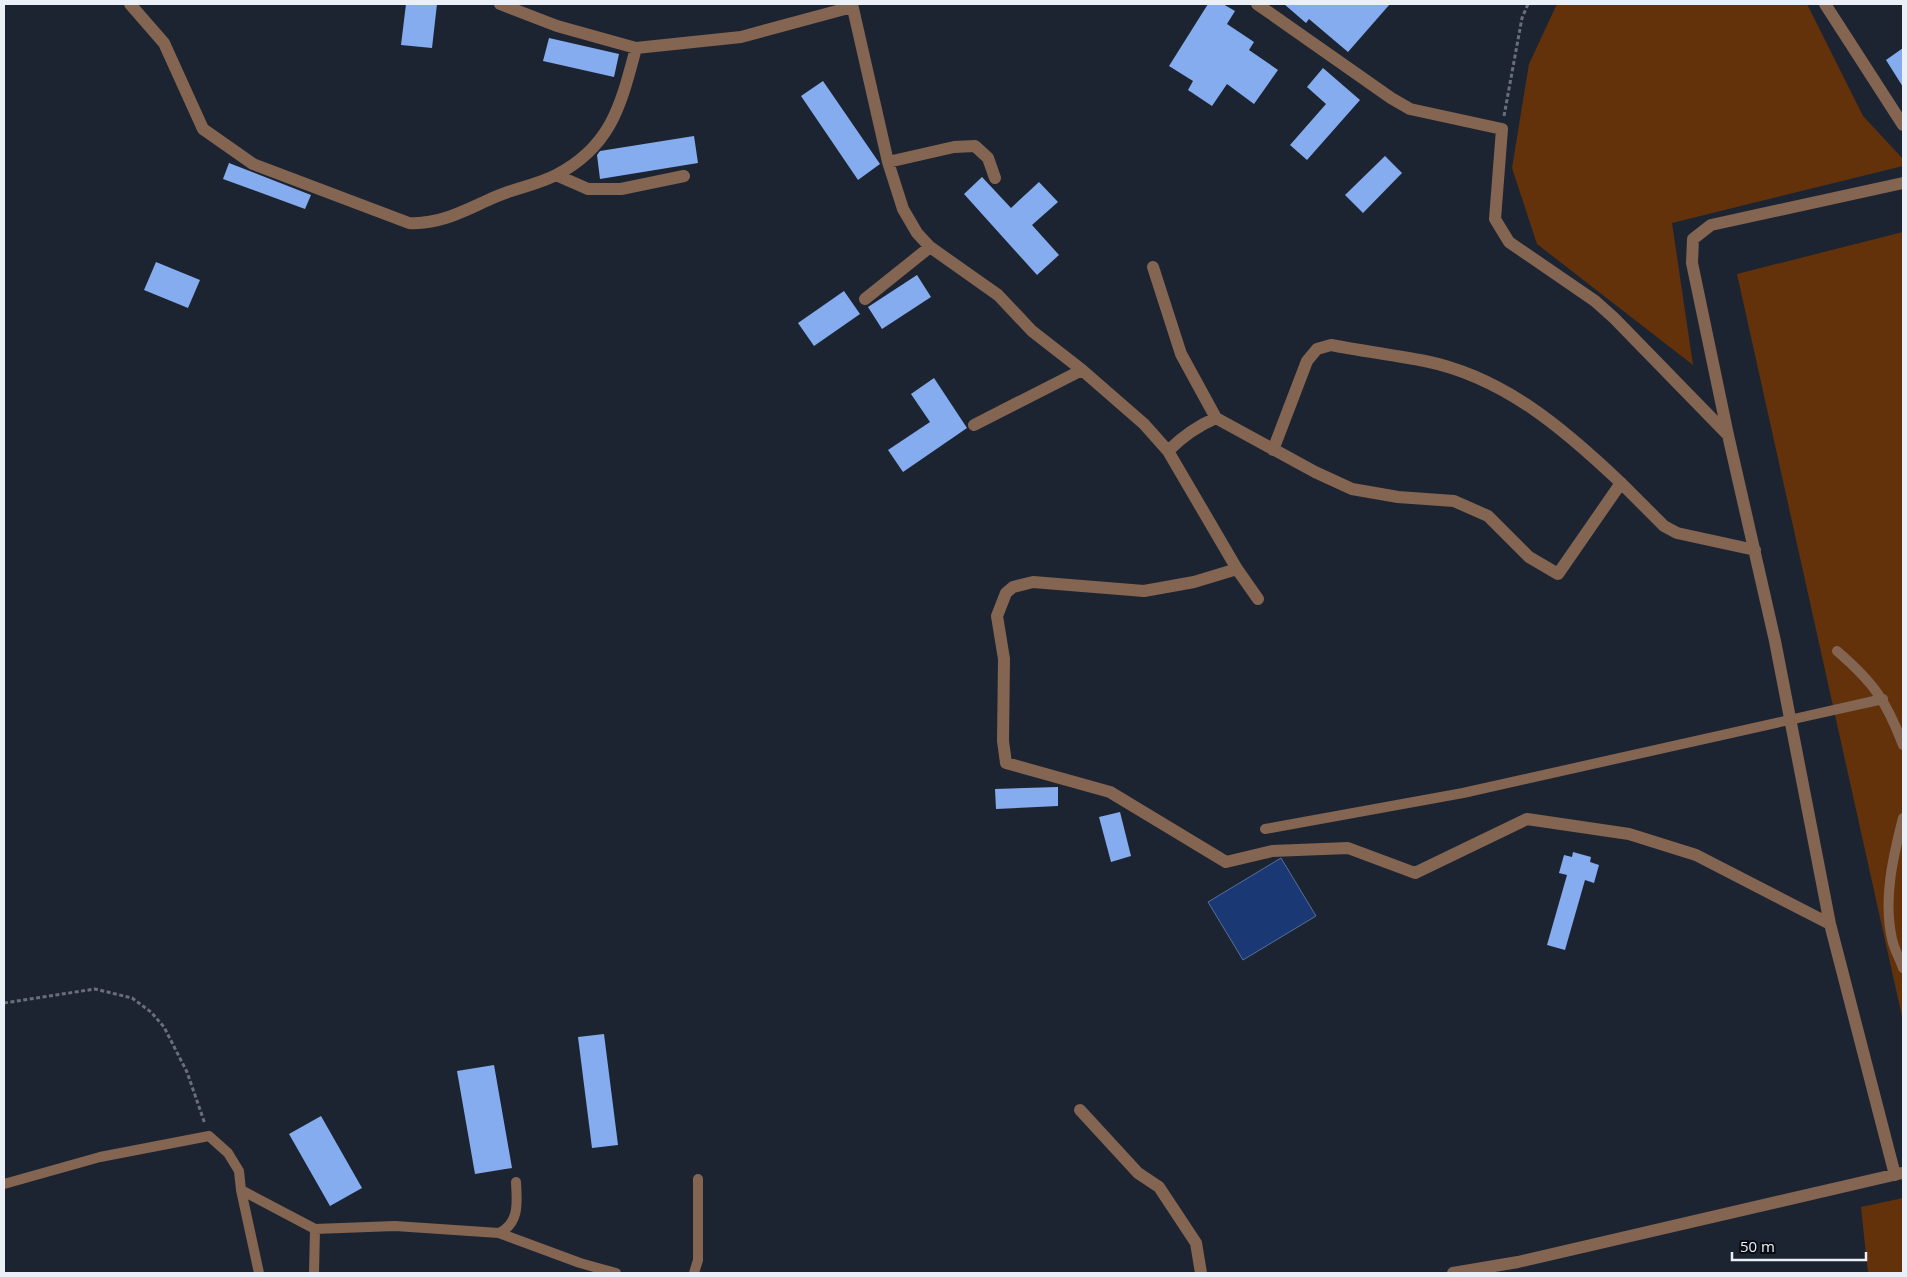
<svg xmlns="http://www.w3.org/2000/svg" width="1907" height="1277" font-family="'Open Sans',sans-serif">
	<rect width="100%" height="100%" fill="#1d2431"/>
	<!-- green -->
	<path fill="#63320b" d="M1557,4H1807L1863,116L1903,159V166L1672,223L1693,365L1537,244L1512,168L1529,64Z
		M1903,232V1021L1737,274Z
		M1903,1198V1273H1868L1861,1207Z"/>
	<!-- water -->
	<path fill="#1a3873" stroke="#586f9b" d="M1281,858L1316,916L1243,960L1208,902Z"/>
	<!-- building -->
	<path fill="#86acf0" d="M406,4H437L432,48L401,45Z
		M1208,4H1223L1235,11L1227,24L1254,42L1249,50L1278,70L1254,104L1227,84L1212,106L1188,90L1193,81L1169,66Z
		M1284,4H1390L1348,52L1309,19L1306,23Z
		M549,38L619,54L614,77L543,61Z
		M1903,48V87L1886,60Z
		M1323,68L1360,100L1307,160L1290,145L1326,104L1307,87Z
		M823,81L880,164L858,180L801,96Z
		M694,136L698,163L600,179L597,155L600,151Z
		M1385,156L1402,173L1363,213L1345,195Z
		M229,163L311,195L305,209L223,179Z
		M982,177L1011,208L1039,182L1058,202L1032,225L1059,255L1037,275L964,194Z
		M156,262L200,280L188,308L144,290Z
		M917,275L931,297L882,329L868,307Z
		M844,291L860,314L814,346L798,323Z
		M934,378L967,428L903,472L888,450L930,422L911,394Z
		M1058,787V806L996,809L995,789Z
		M1120,812L1131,856L1111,862L1099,817Z
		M1573,852L1591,857L1590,862L1599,865L1594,883L1585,880L1565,950L1547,945L1567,875L1559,873L1564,855L1572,857Z
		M604,1034L618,1145L592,1148L578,1037Z
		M494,1065L512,1168L475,1174L457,1071Z
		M321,1116L362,1188L330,1206L289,1134Z"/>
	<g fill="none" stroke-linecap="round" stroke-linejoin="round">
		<!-- path -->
		<path stroke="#686f7a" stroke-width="3" stroke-dasharray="4 2.5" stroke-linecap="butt" d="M1504,116L1522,18L1528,4
			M4,1003L95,989L132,998L151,1012L164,1027L187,1072L205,1124"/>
		<!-- service -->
		<path stroke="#846552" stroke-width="10" d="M1837,651C1873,682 1886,700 1903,745
			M1903,818C1893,857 1883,899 1892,939C1894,949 1900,959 1903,968
			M1265,829L1463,793L1883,699
			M4,1184L100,1157L209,1136L228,1153L239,1171L241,1190L259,1273
			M241,1190L315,1229
			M499,1233L580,1263L616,1273
			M314,1273L315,1229L395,1226L499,1233C520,1223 517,1202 516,1182
			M694,1273L698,1260V1179"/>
		<!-- minor -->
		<path stroke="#846552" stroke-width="12" d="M130,4L164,43L203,129L253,164L409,223C441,225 467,209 495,197C515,188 537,185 556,175C612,146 621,104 636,48
			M500,4L557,26L636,48L741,37L852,7
			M852,4L888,162L903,209L917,233L930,247L998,295L1032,331L1082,370L1144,424L1168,451L1237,569L1258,599
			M1257,4L1391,98L1410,109L1502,129L1495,219L1509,242L1595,301L1614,318L1728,435
			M1825,4L1903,125
			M888,162L954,147L975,146L988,158L995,178
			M556,175L588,189H621L684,176
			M1153,267L1181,354L1216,418
			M865,299L930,247
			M974,425L1082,370
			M1273,450L1307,361L1317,349L1331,345C1362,351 1394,355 1425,361C1504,377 1564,429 1621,483
			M1168,451C1182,437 1197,426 1216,418L1315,472L1352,489L1398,497L1454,501L1488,516L1529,557L1558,574L1621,483L1664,526L1677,533L1755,550
			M1237,569L1194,582L1144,591L1033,582L1013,587L1006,593L997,616L1004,659L1003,741L1006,763L1110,792L1226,862L1272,851L1348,848L1415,873L1527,819L1629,834L1696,855L1830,924
			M1080,1110L1138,1173L1159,1187L1196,1243L1201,1273
			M1895,1175L1830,924L1775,641L1728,435L1692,263L1693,239L1711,225L1903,183
			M1453,1273L1518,1262L1902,1173"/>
	</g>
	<!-- border -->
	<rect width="1907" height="1277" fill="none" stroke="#eaeff8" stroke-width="10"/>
	<!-- scale -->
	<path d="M1732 1252v8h134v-8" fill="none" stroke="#eaeff8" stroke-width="2.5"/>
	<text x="1740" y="1252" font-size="15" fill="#eaeff8" stroke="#0a0d13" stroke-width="4" paint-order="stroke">50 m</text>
</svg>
